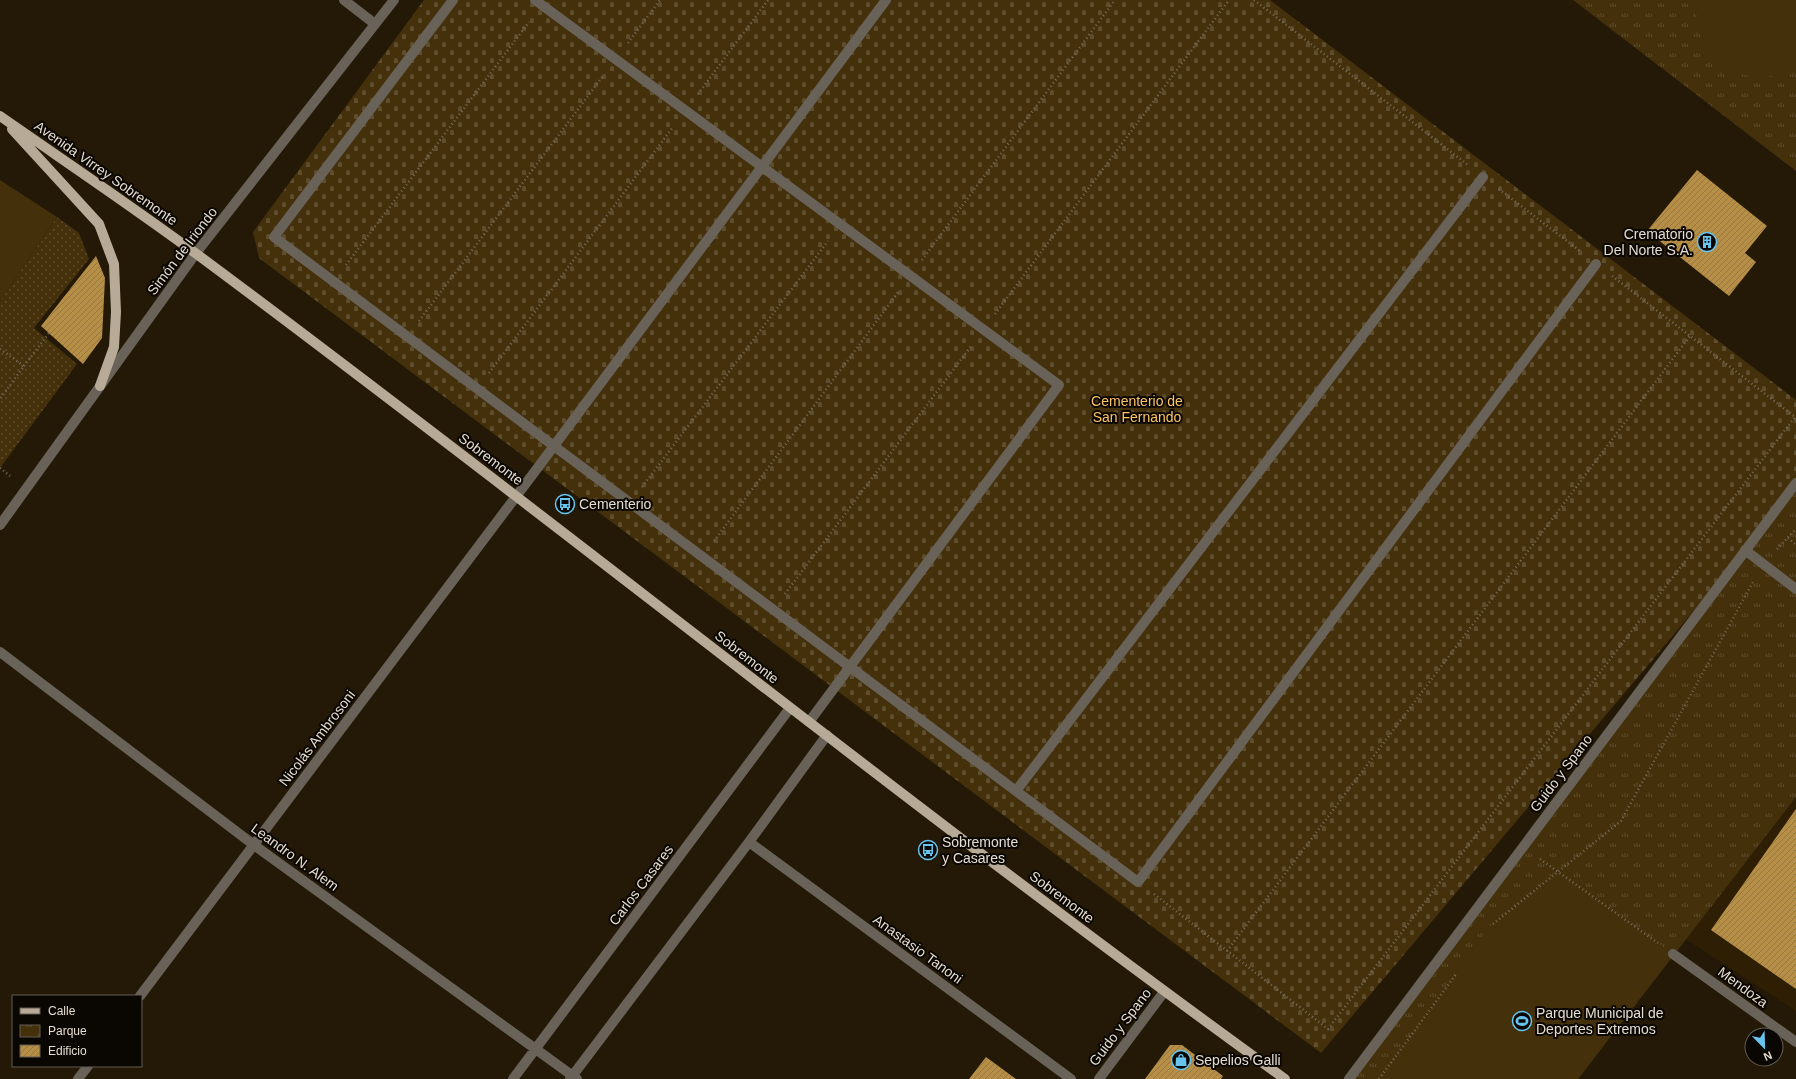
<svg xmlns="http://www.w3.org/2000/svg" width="1796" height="1079" font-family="Arial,sans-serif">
	<defs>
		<pattern id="grass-dots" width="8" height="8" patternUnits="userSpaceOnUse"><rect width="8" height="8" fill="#44300b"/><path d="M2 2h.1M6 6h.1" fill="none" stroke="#5f4e2e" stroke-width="1.8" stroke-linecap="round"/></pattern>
		<pattern id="cemetery-stones" width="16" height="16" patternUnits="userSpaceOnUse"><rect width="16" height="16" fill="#44300b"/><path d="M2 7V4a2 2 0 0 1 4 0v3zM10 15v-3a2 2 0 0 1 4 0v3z" fill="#5f4e2e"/></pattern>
		<pattern id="park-tufts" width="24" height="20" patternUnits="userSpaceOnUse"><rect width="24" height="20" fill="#44300b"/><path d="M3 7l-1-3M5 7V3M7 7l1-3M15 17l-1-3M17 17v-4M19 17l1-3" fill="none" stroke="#5f4e2e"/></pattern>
		<pattern id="building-hatch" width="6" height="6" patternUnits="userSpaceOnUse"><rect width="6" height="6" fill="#b78e45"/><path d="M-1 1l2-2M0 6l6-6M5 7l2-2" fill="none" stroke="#957743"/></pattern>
	</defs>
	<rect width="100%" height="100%" fill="#241906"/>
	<!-- built -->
	<path fill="#2e1f04" d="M1796,797V1011L1685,939Z"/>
	<!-- grass -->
	<path fill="url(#grass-dots)" d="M57,217L79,233L89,259L34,328L77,364L0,468V301Z"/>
	<!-- cemetery -->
	<path fill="url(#cemetery-stones)" d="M424,0H1270L1796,400V483L1745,550L1321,1053L259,258L253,232Z"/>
	<!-- park -->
	<path fill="url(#park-tufts)" d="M1573,0H1796V171Z
		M1796,483V797L1578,1079H1349Z"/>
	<!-- pitch -->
	<path fill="#44300b" d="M1698,0H1796V66C1790,69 1783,73 1776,75C1743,83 1711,64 1700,33C1697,23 1694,10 1698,0Z
		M0,180L57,217L0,301Z
		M1557,871L1673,954L1578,1079H1379L1491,925Z"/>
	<!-- building -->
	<path fill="url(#building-hatch)" d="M1697,170L1767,226L1745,253L1756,262L1729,296L1647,231Z
		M96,256L105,278L102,338L83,364L41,326Z
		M1796,809V989L1711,930Z
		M1170,1045H1182L1223,1076L1221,1079H1145Z
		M986,1057L1016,1079H969Z"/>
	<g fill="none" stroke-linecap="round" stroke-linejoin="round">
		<!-- path -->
		<path stroke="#786e5e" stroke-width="2.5" stroke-dasharray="1 3" stroke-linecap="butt" d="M1254,0L1468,165
			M628,43L660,0
			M698,94L768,0
			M1499,189L1580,251
			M922,260L1115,0
			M346,265L529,22
			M995,314L1229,0
			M419,321L603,76
			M0,349L24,366L0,399
			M24,366L49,333
			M489,373L673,127
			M0,468L10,476
			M642,487L828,241
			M1788,538L1796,545
			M714,541L899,291
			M1777,549L1796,529
			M785,594L972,345
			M1540,859L1658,943
			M1154,894L1328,1029L1795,417L1611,275
			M1493,924L1621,821L1753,582
			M1227,951L1690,336
			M1379,1079L1457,973"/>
		<!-- minor -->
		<path stroke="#686259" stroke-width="10" d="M344,0L375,24
			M453,0L274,237L1138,882L1596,264
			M535,0L1059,385L809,722
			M0,525L196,253L394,0
			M1745,550L1796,589
			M0,652L254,845L577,1079
			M1016,791L1483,177
			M749,842L1071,1079
			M1673,954L1796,1042
			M140,996L539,466L886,0
			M78,1079L88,1066
			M513,1079L790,708
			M570,1079L749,842L827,735
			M1099,1079L1164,992
			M1349,1079L1796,483"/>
		<!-- major -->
		<path stroke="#b7aa96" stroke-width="10" d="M0,116C66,162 133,207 198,255C563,526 916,813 1285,1079
			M12,129L99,224L114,264L116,312L114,347L100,386"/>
	</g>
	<!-- icons -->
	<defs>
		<g id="building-ring" transform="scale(1)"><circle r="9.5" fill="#0a0601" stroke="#66c4ef" stroke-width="1.5"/><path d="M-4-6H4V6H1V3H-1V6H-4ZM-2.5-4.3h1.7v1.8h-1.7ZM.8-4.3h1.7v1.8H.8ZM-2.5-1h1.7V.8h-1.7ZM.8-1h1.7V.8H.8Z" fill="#66c4ef"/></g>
		<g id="bus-ring" transform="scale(1)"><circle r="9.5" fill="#0a0601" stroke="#66c4ef" stroke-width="1.5"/><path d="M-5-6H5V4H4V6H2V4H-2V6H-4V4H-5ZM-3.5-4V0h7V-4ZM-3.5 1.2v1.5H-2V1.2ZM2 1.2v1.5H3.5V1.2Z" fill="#66c4ef"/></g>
		<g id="stadium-ring" transform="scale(1)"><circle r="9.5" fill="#0a0601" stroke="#66c4ef" stroke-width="1.5"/><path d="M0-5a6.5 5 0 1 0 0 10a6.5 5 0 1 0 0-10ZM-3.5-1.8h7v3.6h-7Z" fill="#66c4ef"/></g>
		<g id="shop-ring" transform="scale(1)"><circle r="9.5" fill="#0a0601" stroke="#66c4ef" stroke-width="1.5"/><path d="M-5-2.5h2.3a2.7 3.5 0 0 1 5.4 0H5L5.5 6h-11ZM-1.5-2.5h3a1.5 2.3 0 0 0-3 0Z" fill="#66c4ef"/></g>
	</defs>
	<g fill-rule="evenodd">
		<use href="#building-ring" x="1707" y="242"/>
		<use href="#bus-ring" x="565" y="504"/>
		<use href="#bus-ring" x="928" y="850"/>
		<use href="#stadium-ring" x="1522" y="1021"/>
		<use href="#shop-ring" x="1181" y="1060"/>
	</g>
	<g text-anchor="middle" stroke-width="4" stroke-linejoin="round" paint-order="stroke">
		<!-- street labels -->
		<g font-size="14" fill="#e5ddd1" stroke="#0a0601">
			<text transform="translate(106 173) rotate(35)" y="5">Avenida Virrey Sobremonte</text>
			<text transform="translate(182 251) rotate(-53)" y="5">Simón de Iriondo</text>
			<text transform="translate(491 459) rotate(37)" y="5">Sobremonte</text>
			<text transform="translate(747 657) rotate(38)" y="5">Sobremonte</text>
			<text transform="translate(317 738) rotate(-53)" y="5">Nicolás Ambrosoni</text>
			<text transform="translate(1561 773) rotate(-53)" y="5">Guido y Spano</text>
			<text transform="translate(295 857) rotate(36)" y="5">Leandro N. Alem</text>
			<text transform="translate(641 885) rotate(-53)" y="5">Carlos Casares</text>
			<text transform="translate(1062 897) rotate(37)" y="5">Sobremonte</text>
			<text transform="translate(918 949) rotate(36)" y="5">Anastasio Tanoni</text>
			<text transform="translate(1743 987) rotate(36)" y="5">Mendoza</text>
			<text transform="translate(1120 1027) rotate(-53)" y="5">Guido y Spano</text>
		</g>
		<!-- poi labels -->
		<g font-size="14" fill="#e5ddd1" stroke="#0a0601" text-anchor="start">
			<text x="1693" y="239" text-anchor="end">Crematorio<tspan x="1693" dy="16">Del Norte S.A.</tspan></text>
			<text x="579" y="509">Cementerio</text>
			<text x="942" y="847">Sobremonte<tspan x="942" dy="16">y Casares</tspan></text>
			<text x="1536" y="1018">Parque Municipal de<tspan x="1536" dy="16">Deportes Extremos</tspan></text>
			<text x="1195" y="1065">Sepelios Galli</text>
		</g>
		<!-- park labels -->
		<g font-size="14" fill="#fdc460" stroke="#0a0601">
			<text x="1137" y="406">Cementerio de<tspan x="1137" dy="16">San Fernando</tspan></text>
		</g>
	</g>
	<!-- legend -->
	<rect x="12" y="995" width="130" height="72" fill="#0a0601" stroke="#625c54"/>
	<rect x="20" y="1008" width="20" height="6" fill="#b7aa96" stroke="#625c54"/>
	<text x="48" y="1015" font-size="12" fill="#e5ddd1">Calle</text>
	<rect x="20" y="1025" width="20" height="12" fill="url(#park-tufts)" stroke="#625c54"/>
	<text x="48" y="1035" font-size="12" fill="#e5ddd1">Parque</text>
	<rect x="20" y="1045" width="20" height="12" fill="url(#building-hatch)" stroke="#625c54"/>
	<text x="48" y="1055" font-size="12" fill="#e5ddd1">Edificio</text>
	<!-- north arrow -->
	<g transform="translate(1764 1047) rotate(157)"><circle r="19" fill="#0a0601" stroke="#625c54"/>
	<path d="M0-3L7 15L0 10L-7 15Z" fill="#66c4ef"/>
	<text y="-6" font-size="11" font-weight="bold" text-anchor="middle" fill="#e5ddd1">N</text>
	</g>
</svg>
